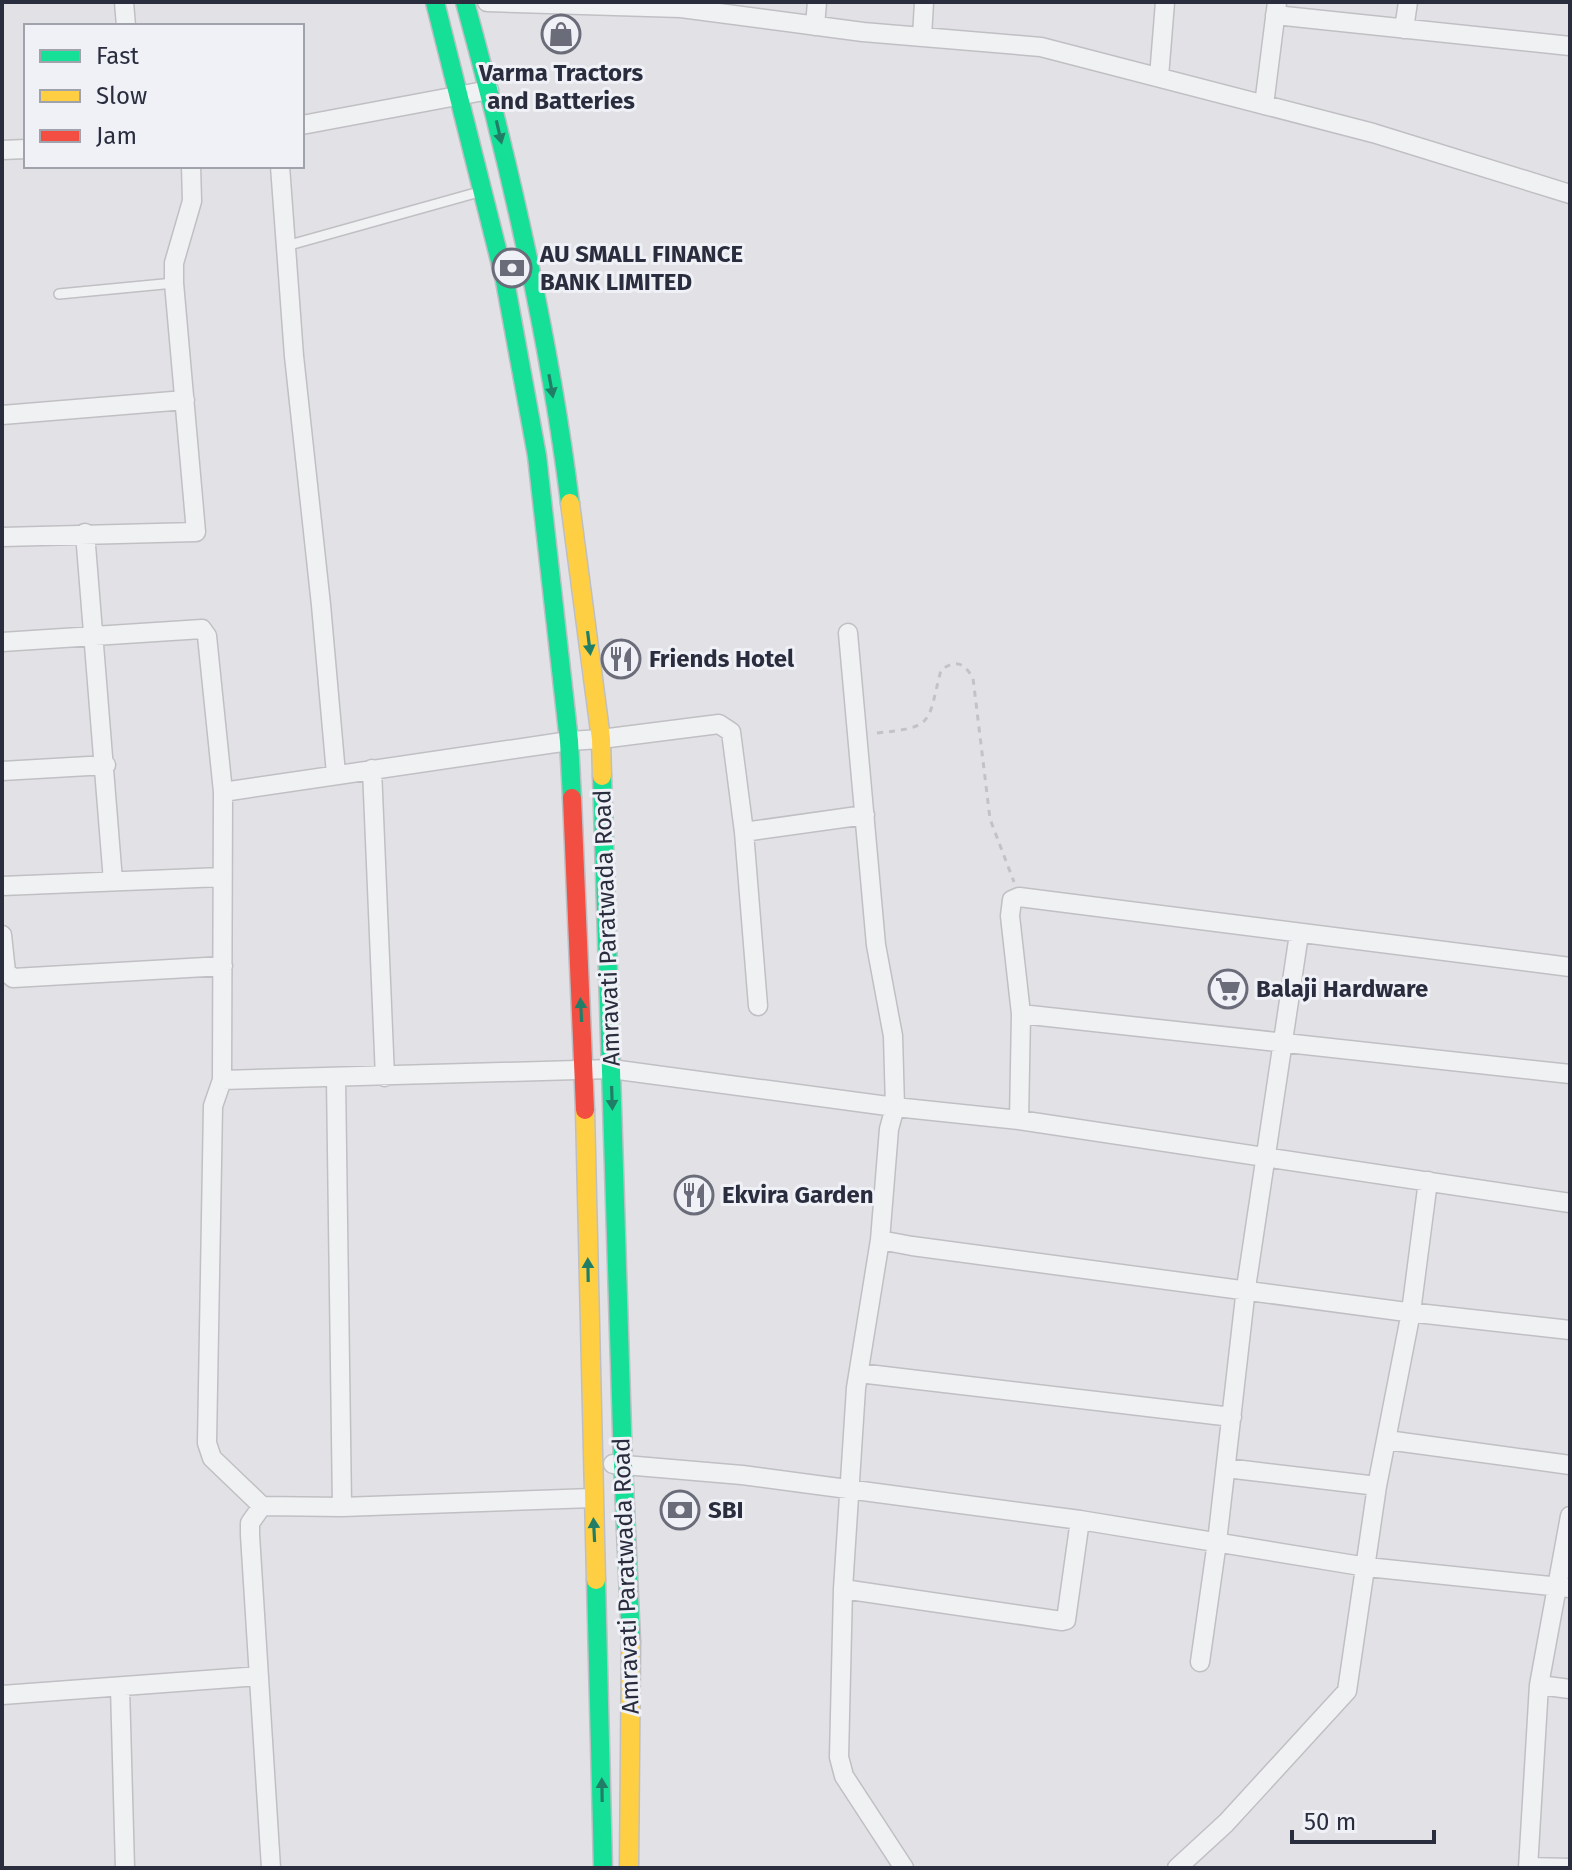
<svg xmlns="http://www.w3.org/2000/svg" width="1572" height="1870" font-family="'Fira Sans',sans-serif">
	<rect width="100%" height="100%" fill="#e2e2e6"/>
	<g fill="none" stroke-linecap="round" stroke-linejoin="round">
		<!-- lane casing -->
		<g stroke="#c0c0c4" stroke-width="12">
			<path id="lane" d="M286,246L479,192
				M59,294L174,283"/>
		</g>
		<!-- street casing -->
		<g stroke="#c0c0c4" stroke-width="21">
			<path id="street" d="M124,2L126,26
				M487,2L681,8L863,32L1041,47L1373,133L1570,194
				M1275,15L1570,46
				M815,26L817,2
				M1404,29L1408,2
				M922,37L924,2
				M1159,77L1165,2
				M1264,105L1277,2
				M302,125L489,90
				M2,150L26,149
				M280,166L294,356L321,605L336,774
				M2,415L185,400
				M85,533L113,881
				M2,537L196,532L174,283V263L192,201L191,166
				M848,633L876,945L893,1036L895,1107L889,1129L880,1240L856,1388L843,1589L839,1757L844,1776L904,1868
				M2,642L202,629L207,636L223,792L222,1080L213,1106L207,1443L212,1458L262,1506L342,1507L592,1498
				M372,769L385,1077
				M2,771L106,765
				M223,792L569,741L601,739L719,724L731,732L744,832L758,1006
				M744,832L865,815
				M2,886L222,877
				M2,935L6,972L13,978L223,966
				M1021,1014L1570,1074
				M336,1078L342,1507
				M222,1080L611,1069L895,1107L1019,1120L1570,1203
				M1019,1120L1021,1014L1010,916L1012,900L1019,897L1570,967
				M880,1240L912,1246L1399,1311L1570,1330
				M859,1373L1232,1417
				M1387,1440L1570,1465
				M613,1464L742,1475L1080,1520L1367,1567L1570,1588
				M1226,1468L1377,1486
				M262,1506L250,1523V1535L271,1868
				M843,1589L1062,1621L1066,1620L1080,1520
				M1200,1662L1217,1542L1246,1288L1299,934
				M1539,1685L1570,1689
				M120,1687L125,1868
				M2,1695L259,1676
				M1528,1867L1570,1868
				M1177,1868L1226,1823L1347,1691L1377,1486L1411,1312L1428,1181
				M1528,1868L1539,1685L1570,1516"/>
		</g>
		<!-- fast casing -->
		<g stroke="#bebfc4" stroke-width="21">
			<path id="fast" d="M435,2L505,281L537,456L569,741L572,798
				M465,2C510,166 549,334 570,503
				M602,776L623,1464L631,1641
				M596,1580L603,1868"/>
		</g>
		<!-- slow casing -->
		<g stroke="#bebfc4" stroke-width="21">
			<path id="slow" d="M570,503L601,739L602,776
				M585,1110L596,1580
				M629,1868L631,1641"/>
		</g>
		<!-- jam casing -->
		<g stroke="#bebfc4" stroke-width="21">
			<path id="jam" d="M572,798L585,1110"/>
		</g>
		<!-- path -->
		<path stroke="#c3c3c7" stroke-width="3" stroke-dasharray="6 6" stroke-linecap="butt" d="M877,733C935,727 927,724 941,670C956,659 964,663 973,678L990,819L1014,882"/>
		<!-- lane -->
		<use href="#lane" stroke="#f0f1f3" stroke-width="9"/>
		<!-- street -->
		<use href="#street" stroke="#f0f1f3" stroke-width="18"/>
		<!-- fast -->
		<use href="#fast" stroke="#16e098" stroke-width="18"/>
		<!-- slow -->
		<use href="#slow" stroke="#ffcf43" stroke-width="18"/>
		<!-- jam -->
		<use href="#jam" stroke="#f24e42" stroke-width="18"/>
	</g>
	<!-- one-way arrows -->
	<defs><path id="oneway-solid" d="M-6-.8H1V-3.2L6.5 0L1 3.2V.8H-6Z" transform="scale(2)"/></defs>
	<g fill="#207e66">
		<use href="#oneway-solid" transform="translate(499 132) rotate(77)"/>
		<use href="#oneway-solid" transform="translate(551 386) rotate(80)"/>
		<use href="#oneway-solid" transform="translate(589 643) rotate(83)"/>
		<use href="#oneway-solid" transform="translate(581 1010) rotate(-93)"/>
		<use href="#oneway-solid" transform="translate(612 1098) rotate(88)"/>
		<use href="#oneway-solid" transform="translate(588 1270) rotate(-91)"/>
		<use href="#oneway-solid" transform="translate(594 1530) rotate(-93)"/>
		<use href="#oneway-solid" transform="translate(602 1790) rotate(-91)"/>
	</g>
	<!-- icons -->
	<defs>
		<g id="shop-ring" transform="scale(2)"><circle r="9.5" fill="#eff1f6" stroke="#6a6c79" stroke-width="1.5"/><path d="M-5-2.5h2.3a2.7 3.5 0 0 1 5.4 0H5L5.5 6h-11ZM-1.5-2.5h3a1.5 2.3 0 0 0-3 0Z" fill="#6a6c79"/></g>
		<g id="bank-ring" transform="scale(2)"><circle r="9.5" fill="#eff1f6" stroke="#6a6c79" stroke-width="1.5"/><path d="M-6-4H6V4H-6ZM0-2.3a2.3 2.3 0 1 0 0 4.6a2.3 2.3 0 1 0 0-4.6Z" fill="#6a6c79"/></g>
		<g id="restaurant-ring" transform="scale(2)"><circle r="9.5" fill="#eff1f6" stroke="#6a6c79" stroke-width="1.5"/><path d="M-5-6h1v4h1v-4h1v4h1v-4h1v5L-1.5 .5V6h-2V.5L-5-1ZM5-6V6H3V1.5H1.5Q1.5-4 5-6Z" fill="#6a6c79"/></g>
		<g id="supermarket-ring" transform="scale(2)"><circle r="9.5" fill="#eff1f6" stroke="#6a6c79" stroke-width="1.5"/><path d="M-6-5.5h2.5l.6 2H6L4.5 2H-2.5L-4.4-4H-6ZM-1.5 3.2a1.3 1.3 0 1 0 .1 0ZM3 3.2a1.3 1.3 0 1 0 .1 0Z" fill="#6a6c79"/></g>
	</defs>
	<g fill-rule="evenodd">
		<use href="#shop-ring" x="561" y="34"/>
		<use href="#bank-ring" x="512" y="268"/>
		<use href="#restaurant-ring" x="621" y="659"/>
		<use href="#supermarket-ring" x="1228" y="989"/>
		<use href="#restaurant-ring" x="694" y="1195"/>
		<use href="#bank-ring" x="680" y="1510"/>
	</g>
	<g text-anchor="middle" stroke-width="6" stroke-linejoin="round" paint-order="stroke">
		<!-- poi labels -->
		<g font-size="24" font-weight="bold" fill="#292d3e" stroke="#eff1f6" text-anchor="start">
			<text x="561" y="81" text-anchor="middle">Varma Tractors<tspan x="561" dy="28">and Batteries</tspan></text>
			<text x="540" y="262">AU SMALL FINANCE<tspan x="540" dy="28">BANK LIMITED</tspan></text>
			<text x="649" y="667">Friends Hotel</text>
			<text x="1256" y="997">Balaji Hardware</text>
			<text x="722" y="1203">Ekvira Garden</text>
			<text x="708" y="1518">SBI</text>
		</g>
		<!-- street labels -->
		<g font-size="24" fill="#292d3e" stroke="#eff1f6">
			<text transform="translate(607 928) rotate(-92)" y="8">Amravati Paratwada Road</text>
			<text transform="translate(626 1576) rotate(-92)" y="8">Amravati Paratwada Road</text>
		</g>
	</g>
	<!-- border -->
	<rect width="1572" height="1870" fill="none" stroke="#292d3e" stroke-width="8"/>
	<!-- legend -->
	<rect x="24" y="24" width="280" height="144" fill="#eff1f6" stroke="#a0a3ac" stroke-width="2"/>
	<rect x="40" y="50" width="40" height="12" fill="#16e098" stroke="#a0a3ac" stroke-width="2"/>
	<text x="96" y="64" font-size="24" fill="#292d3e">Fast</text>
	<rect x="40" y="90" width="40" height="12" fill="#ffcf43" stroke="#a0a3ac" stroke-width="2"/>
	<text x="96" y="104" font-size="24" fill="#292d3e">Slow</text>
	<rect x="40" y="130" width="40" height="12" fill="#f24e42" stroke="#a0a3ac" stroke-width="2"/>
	<text x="96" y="144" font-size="24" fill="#292d3e">Jam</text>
	<!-- scale -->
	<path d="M1292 1830v12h142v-12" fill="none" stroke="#292d3e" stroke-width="4"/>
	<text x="1304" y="1830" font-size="24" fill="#292d3e" stroke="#eff1f6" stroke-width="6" paint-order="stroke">50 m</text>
</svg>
